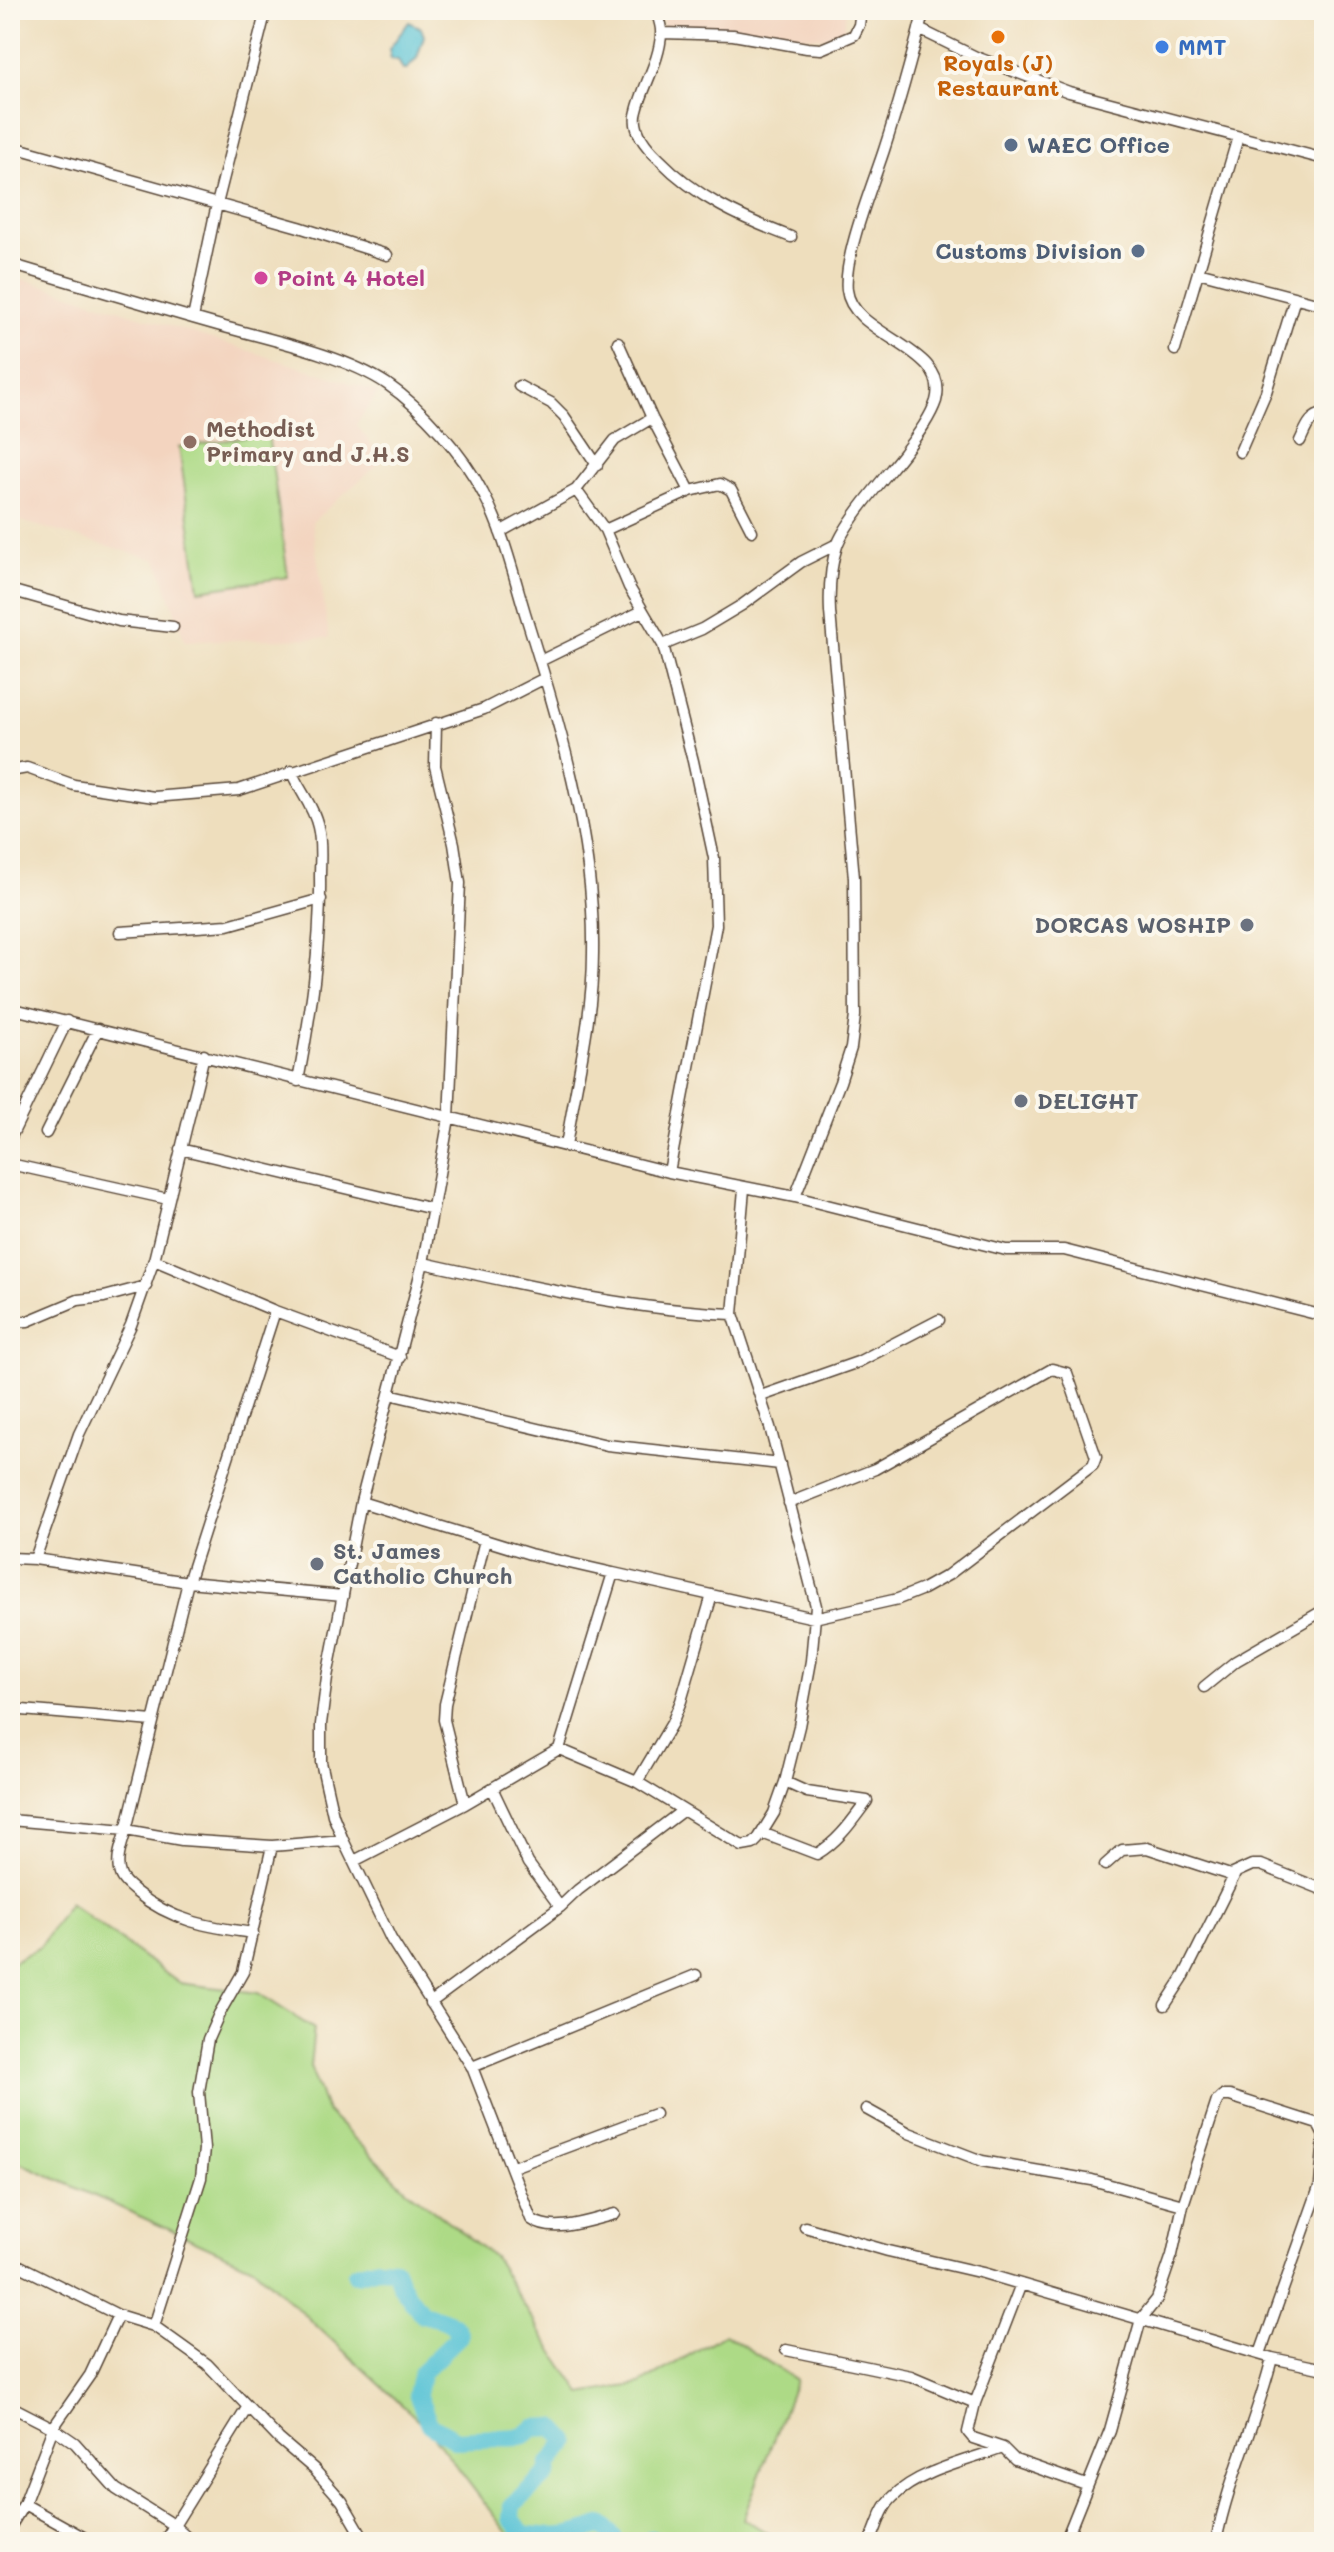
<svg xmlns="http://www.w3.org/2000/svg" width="1334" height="2552" font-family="Mali,sans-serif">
	<rect width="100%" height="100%" fill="#fbf7ec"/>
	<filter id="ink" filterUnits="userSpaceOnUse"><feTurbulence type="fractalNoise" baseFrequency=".0125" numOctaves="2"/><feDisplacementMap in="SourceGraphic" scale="16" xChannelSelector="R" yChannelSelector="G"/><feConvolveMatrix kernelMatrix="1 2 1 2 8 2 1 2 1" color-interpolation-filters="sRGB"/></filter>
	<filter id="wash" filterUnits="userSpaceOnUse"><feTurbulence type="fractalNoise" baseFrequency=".006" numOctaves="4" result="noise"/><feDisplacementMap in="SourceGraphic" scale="32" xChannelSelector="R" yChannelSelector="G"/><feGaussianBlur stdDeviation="1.8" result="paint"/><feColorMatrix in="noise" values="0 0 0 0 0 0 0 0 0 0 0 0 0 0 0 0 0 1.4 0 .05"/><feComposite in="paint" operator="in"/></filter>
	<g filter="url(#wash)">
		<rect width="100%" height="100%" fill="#eedebd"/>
		<!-- built -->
		<path fill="#f3d4bf" d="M663,10H846L843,39L663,28Z
			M10,275L379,392L356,424L383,460L312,522L329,638L185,641L157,560L10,518Z"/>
		<!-- green -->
		<path fill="#adda86" stroke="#748252" stroke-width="2" d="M268,434L288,577L199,590L179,447Z
			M69,1903L179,1983L258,1993L314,2029L310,2066L327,2112L406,2189L494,2257L544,2338L582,2394L640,2384L725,2334L796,2380L743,2519L784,2542H514L428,2429L253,2267L10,2158V1963L40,1947Z"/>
		<!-- water -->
		<path fill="#5bc4d6" stroke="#4b777a" stroke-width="2" d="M409,22L421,28L424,36L417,58L406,70H403L398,60L391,59L389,49Z"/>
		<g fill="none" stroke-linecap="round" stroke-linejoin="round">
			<!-- river -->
			<path stroke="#5bc4d6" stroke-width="18" d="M356,2274L378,2268L395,2269L400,2284L422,2314C438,2319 454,2318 459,2336L422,2372L417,2394L429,2424L456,2440L522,2437L534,2428L554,2427L567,2441L550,2463L548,2473L512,2506L511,2518L523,2534C555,2539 572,2537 602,2525L613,2536L614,2542
				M646,2542L651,2539L657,2542"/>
		</g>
	</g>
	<g filter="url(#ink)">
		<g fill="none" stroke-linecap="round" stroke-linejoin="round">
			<!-- minor casing -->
			<g stroke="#564536" stroke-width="13">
				<path id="minor" d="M656,10C658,17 662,27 661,34C660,60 643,86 637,111C631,130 646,147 659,159C697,198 741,218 791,237
					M517,13V10
					M919,29L976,57L1069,92L1324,159
					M662,33L733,35L807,48L821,49L854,35L859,25L861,10
					M10,146L299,227L387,255
					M10,264C80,285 150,306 221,326C271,340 344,355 387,384C422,408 464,455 483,493C503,530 513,573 525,613C559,722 595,838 593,953C593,1017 576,1083 566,1146
					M1198,272L1324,305
					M193,318L217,204L266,10
					M618,342L652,418L690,491
					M1175,350L1238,137
					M519,386L551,403L564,416L597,465
					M1300,441C1306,429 1309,416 1324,414
					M1240,452L1266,392L1295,298
					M576,490L605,530L629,587L663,645L693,761L714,858L716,925L669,1172
					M605,530L690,491L720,484L731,490L752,531
					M500,532L576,490L615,440L652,418
					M10,590L119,621L173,627
					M663,645L702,629L742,605L801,562L837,544
					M540,661L642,611
					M436,723L435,766L454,844L460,883L449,1118L423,1263L361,1502L327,1677L321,1724V1762L333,1815L343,1840L391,1939L472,2067L531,2219C552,2235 591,2220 615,2214
					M10,771L27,768L74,785L154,797L239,790L484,709L545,678
					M291,771C299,790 314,807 318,827C322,843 320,860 320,877C321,946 311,1013 298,1081
					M120,932L228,925L321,899
					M10,1008L669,1172L795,1197L1006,1250H1064L1324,1316
					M204,1055L154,1260L275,1311L400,1357
					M46,1133L98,1029
					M10,1139L67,1021
					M180,1149L433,1209
					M10,1164L168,1199
					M795,1197L840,1082L851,1048L855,1016L854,878L830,612C829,590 830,567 837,546C845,522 887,475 904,453C915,438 930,419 936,401C951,347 852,337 847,290C843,257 873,184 884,150C899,104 912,57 924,10
					M423,1263C525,1285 629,1310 733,1314
					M275,1311L188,1582L343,1596
					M10,1322L28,1321L78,1300L104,1297L146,1286
					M389,1394L607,1445L780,1464
					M761,1396L858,1362L939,1320
					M361,1502L530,1554L613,1573
					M10,1558L35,1559L188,1582L126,1830L10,1820
					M35,1559L79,1434L131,1325L154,1260
					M1204,1687L1236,1661L1324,1610
					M10,1709L153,1721
					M559,1749L637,1782L742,1846L753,1844L758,1839L774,1813L785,1782L799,1726L811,1661L816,1606L770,1427L733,1314L744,1189
					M637,1782L672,1723L681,1701L712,1595
					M785,1782L807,1792L867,1801
					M492,1788L528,1863L560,1907
					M465,1804L444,1720L445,1704L485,1540
					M762,1833L817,1854C839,1841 852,1821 867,1801
					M354,1861L465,1804L559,1749L613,1573L814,1618L898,1599L923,1589L948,1575L1093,1465L1096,1457L1067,1373L1052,1369L875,1469L789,1503
					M1105,1865L1122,1850L1147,1848L1230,1875L1252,1865H1261L1324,1890
					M253,1933C209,1927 171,1921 136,1892C130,1887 122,1881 120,1874C115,1860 122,1844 126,1830L182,1840L272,1846L343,1840
					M430,2003L560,1907L578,1890L682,1811
					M1165,2005L1184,1976L1235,1874
					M472,2067L696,1975
					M866,2109L909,2133L982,2161L1092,2180L1183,2205
					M513,2167L655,2114
					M805,2227L888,2251L983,2273L1272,2358L1324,2369
					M10,2261L118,2315L154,2326L207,2364L279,2439L314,2469L342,2501L366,2542
					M154,2326L201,2178L204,2149L199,2092L208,2039L219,2014L243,1972L272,1846
					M786,2350L911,2376L975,2403L968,2432L973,2438L1003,2448L1015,2460L1086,2485
					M1260,2354L1320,2185
					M975,2403L1021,2284
					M10,2406L53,2428L75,2443L116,2489L173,2525L192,2542
					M24,2504L92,2542
					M10,2527L24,2504L53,2428L90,2375L118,2315
					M164,2542L247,2408
					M870,2542C877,2528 881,2508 893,2497C918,2471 970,2460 1003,2448
					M1065,2542L1110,2430L1141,2319L1157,2299L1172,2255L1183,2205L1217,2101L1222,2096H1230L1318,2124L1324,2136L1320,2185L1324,2187
					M1216,2542C1228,2479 1257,2420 1272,2358"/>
			</g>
			<!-- minor -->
			<use href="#minor" stroke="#fff" stroke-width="10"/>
		</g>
	</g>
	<!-- markers -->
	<circle fill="#e8710a" stroke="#fbf7ec" stroke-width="3" cx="998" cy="37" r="8"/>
	<circle fill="#3f7fe0" stroke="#fbf7ec" stroke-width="3" cx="1162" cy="47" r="8"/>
	<g fill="#5c6f8a" stroke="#fbf7ec" stroke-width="3">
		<circle cx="1011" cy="145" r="8"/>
		<circle cx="1138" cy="251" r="8"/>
	</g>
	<circle fill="#d1479c" stroke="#fbf7ec" stroke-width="3" cx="261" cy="278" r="8"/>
	<circle fill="#8d6e63" stroke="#fbf7ec" stroke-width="3" cx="190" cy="442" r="8"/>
	<g fill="#6b7280" stroke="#fbf7ec" stroke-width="3">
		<circle cx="1247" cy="925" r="8"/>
		<circle cx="1021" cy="1101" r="8"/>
		<circle cx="317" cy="1564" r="8"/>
	</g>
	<g text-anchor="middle" stroke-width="8" stroke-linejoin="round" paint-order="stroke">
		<!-- shop labels -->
		<g font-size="22" font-weight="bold" fill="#366cbe" stroke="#fbf7ec" text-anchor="start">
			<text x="1178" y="55">MMT</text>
		</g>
		<!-- food labels -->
		<g font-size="22" font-weight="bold" fill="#c56008" stroke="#fbf7ec">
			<text x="998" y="71">Royals (J)<tspan x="998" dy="25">Restaurant</tspan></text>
		</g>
		<!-- service labels -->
		<g font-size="22" font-weight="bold" fill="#4e5e75" stroke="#fbf7ec" text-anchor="start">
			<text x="1027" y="153">WAEC Office</text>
			<text x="1122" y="259" text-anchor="end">Customs Division</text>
		</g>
		<!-- hotel labels -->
		<g font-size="22" font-weight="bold" fill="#b23c85" stroke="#fbf7ec" text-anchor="start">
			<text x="277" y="286">Point 4 Hotel</text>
		</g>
		<!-- education labels -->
		<g font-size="22" font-weight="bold" fill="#785e54" stroke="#fbf7ec" text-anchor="start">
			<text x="206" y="437">Methodist<tspan x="206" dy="25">Primary and J.H.S</tspan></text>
		</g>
		<!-- worship labels -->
		<g font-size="22" font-weight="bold" fill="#5b616d" stroke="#fbf7ec" text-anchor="start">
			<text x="1231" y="933" text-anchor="end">DORCAS WOSHIP</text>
			<text x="1037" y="1109">DELIGHT</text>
			<text x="333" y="1559">St. James<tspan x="333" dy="25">Catholic Church</tspan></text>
		</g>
	</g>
	<!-- margin -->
	<rect width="1334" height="2552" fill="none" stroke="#fbf7ec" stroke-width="40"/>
</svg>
